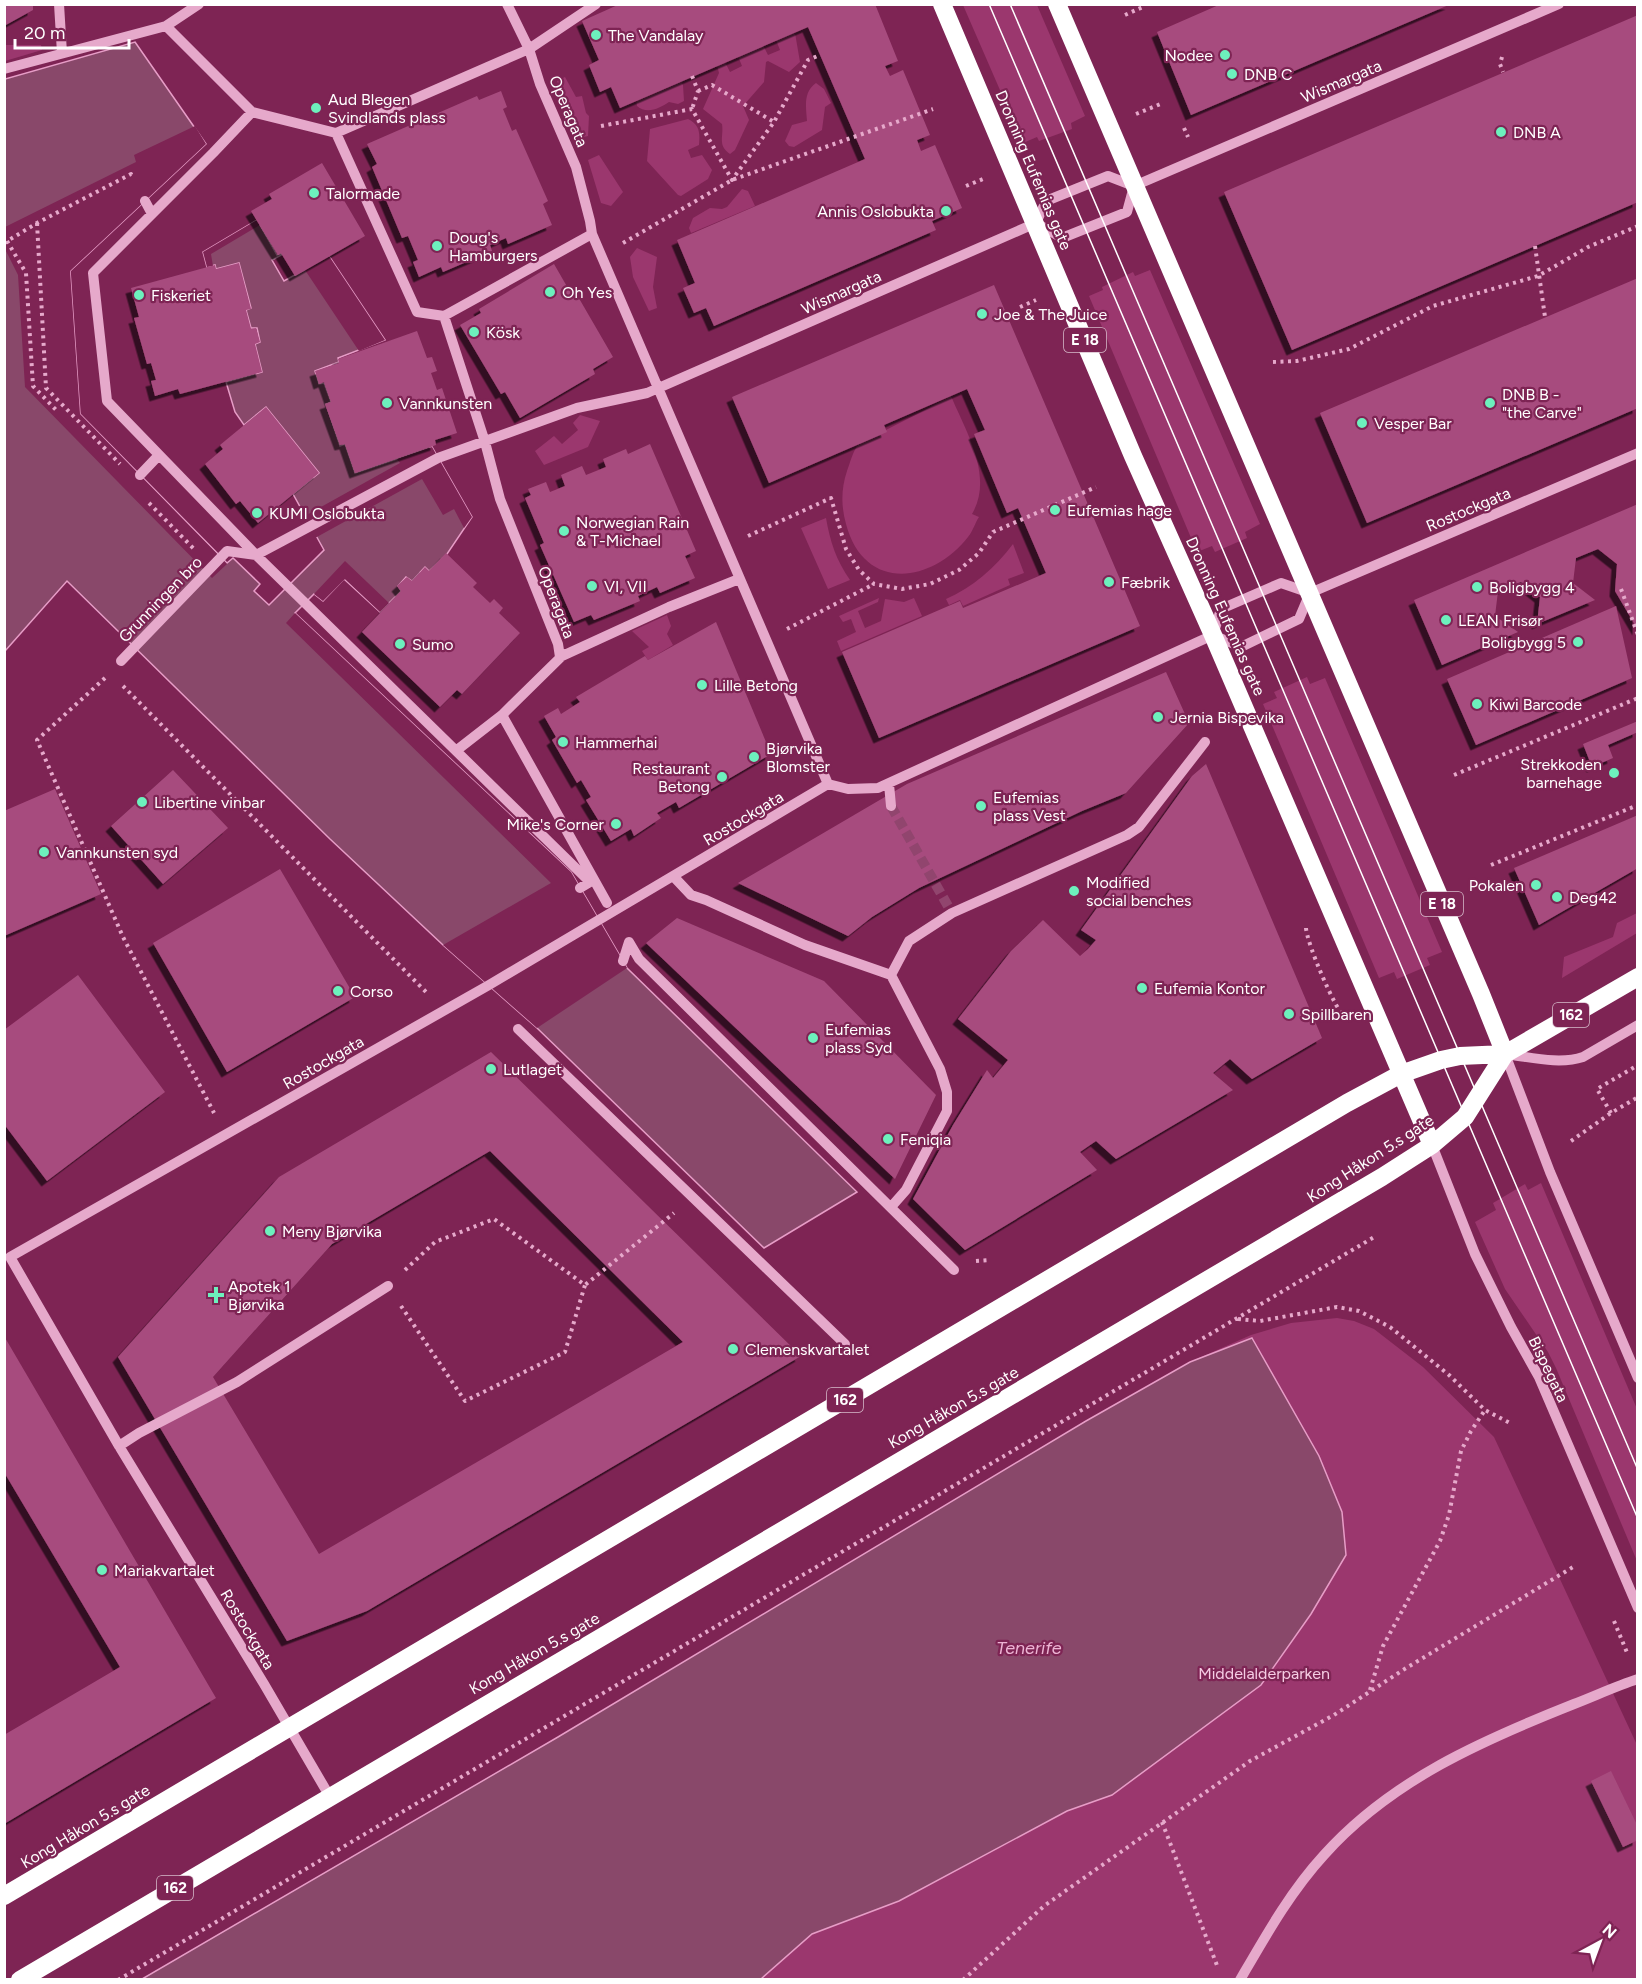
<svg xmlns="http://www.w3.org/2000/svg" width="1642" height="1984" font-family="Figtree,sans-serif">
	<defs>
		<filter id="shadow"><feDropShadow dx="-5.5" dy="5.5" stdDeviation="0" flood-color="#0009"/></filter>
	</defs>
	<rect width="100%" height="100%" fill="#7e2454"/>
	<!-- green -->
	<path fill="#9b376e" d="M963,5H1037L1085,116L1071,123L1072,129L1039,141L1037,137L1023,143Z
		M795,33L800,62L789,72L768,61L766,62L764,82L743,106L749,120L735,150L730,154C717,145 724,137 722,124L703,109L719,73L717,65L725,62L730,72L742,66L738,56L763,45L768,55L780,50L776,40Z
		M5,45H41L42,50L5,61Z
		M565,77L576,97L582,96L586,113L589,116L588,136L579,138L557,81Z
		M681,81L683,85L684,101L678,104L669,102C660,108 647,115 637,106L636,100Z
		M816,83L824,89L831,103L825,107L822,130L794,147L789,146L785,141L792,125L807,121C806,107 803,92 816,83Z
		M688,119C700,125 700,133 699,145L688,150L691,158L702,155L712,170L708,179L681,196L678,195L647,161L650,129Z
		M599,155L623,192L611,206L601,203L588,160Z
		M742,189L748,191L755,206L691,233L689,228L693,218L710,208L722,209L727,207Z
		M637,248L657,257L653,287L657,308L649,311L633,277L630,257Z
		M1150,270L1260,524L1245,532L1247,538L1215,552L1212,546L1197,552L1089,296L1103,290L1102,287L1133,272L1135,276Z
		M951,396C966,432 994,476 972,514L979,517C975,523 973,531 968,537C931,584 864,592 846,524C841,506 841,489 847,471C850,463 853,451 858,445C862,440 872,437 878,434C902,422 927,409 951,396Z
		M580,415L600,421L588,447L544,465L535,451L554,436L562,444L578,430L573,423Z
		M826,518C830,541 836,560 850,580L828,589L801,528Z
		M1013,544L1024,573L1008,579L1010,585L963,606L960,600L949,605L946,599C973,587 995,568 1013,544Z
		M879,598L878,602L858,611L865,628L881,621L885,599L904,602L914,598L922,616L841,651L837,641L856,632L851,619L843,622L839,616Z
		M667,615L671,626L667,634L673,645L648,660L642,651L649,647L632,631Z
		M1307,677L1310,684L1325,678L1442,952L1427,958L1430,965L1397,979L1394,972L1379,978L1263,704L1277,698L1274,692Z
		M1637,913V933L1562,978L1564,957L1613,937L1617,923Z
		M1541,1183L1637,1409V1561L1556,1368L1548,1352L1505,1289L1475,1222L1496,1210L1493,1203L1525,1184L1528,1190Z
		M1337,1318L1354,1321L1374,1329L1423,1367L1494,1437L1637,1745V1979L142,1980L558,1737L1086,1421L1190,1362L1251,1335L1291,1323Z"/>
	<!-- water -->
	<path fill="#89486a" stroke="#e79dc7" stroke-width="1.5" d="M135,42L206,144L70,271L80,414L227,563L233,558L260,584L254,591L269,605L324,550L293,494L319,473L266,407L244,425L235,412L226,382L262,372L255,344L260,342L257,328H251L246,310L251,308L239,263L216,269L215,265L207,267L203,252L257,220L277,255L282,253L283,254L272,260L284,281L329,256L385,340L338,358L339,362L315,371L319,384L324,383L331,402L326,404L340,446L345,444L355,473L432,447L472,517L447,554L429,571L425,567L412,581L406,577L398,586L401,591L380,612L344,579L323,601L314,594L295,613L571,872L627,968L857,1192L764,1248L537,1028L443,945L330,839L67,581L5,651V79Z
		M1252,1338L1319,1456L1342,1512L1346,1555L1311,1614L1261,1685L1112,1795L1067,1811L899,1901L812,1934L761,1979H142L558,1737L1086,1421L1190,1362Z"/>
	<!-- pier -->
	<path fill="#7e2454" d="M195,126L206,144L70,271L80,414L227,564L212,578L25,387L18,275L5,249V227L136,162L134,155Z
		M257,220L260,225L211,254L213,266L207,267L203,252Z
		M329,256L385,340L359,351L305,270Z
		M432,447L472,517L464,528L454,509L443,515L422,479L315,538L303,517L400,463L397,459Z
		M345,561L389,603L380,612L345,579L323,601L314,594Z
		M295,613L571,872L627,968L537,1028L443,945L551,883L286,623Z"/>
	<!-- building -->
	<path fill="#a74c7e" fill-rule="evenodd" filter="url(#shadow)" d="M4,4H33V10L4,26Z
		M620,4H875L898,61L885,66L890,76L903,70L930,135L917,140L921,151L935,145L962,208L932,221L936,230L714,326L706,308L694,313L683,288L695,283L677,240L865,159L808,27L620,108L611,87L600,92L589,65L599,60L582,21Z
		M1221,4H1451L1191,115L1157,32Z
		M1638,15V202L1292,350L1224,192Z
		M501,91L507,107L503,109L512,131L516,129L548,201L543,204L552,225L508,244L506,238L490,245L492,251L443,272L441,267L419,277L413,262L418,260L408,236L402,238L372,167L377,164L367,144L477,96L479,100Z
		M322,163L365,236L295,276L281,253L278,255L251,211L272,199L269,194Z
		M239,263L251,309L246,310L251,329L256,328L260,342L255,344L262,372L180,394L178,389L155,396L151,381L156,380L151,363L147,364L134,318L139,317L131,288L215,265L216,269Z
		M554,264L569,290L573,288L613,357L593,369L595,374L520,418L505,392L501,394L460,325L481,313L479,309Z
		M1638,278V408L1367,523L1320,413Z
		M994,285L1140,626L879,738L842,652L960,601L963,608L1046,573L1018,508L1007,513L974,434L985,430L967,389L884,425L887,432L769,483L732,397Z
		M417,331L427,358L432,357L437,371L431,373L437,390L442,388L457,433L435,440L436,445L355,473L345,444L340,445L325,404L331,402L324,382L319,384L315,371L339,363L338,359Z
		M266,407L319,473L258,523L240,501L236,504L205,464L223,449L220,445Z
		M650,444L696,551L685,556L695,578L660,593L657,587L638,596L640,601L594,620L591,615L574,622L540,545L544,543L525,498L531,495L528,489L546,482L550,492L565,486L561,475L582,466L586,475L606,467L603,459L626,449L628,454Z
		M1638,504V630L1615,591L1617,564L1598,549L1576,558L1573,583L1595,600L1537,624L1540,597L1521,582L1498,591L1495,616L1518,632L1442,665L1414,600Z
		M446,553L477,583L473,587L490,603L494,599L503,608L499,613L520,633L462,694L457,690L440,707L362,632L401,591L397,586L407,577L412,581L425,567L429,571Z
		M1616,606L1632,678L1476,745L1447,679Z
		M716,622L771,754L679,808L676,802L657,813L661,818L634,836L631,829L611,841L586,800L591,797L581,780L577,783L552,740L556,737L544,716L558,708L561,714L580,702L576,697L645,656L648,660Z
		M1166,672L1189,723L1126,793L1082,811L919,888L872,917L848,936L738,883L907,784Z
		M1638,721V732L1608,745L1613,758L1592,767L1583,744Z
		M1206,764L1322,1038L1252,1079L1230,1059L1213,1073L1233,1090L1116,1159L1096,1141L1080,1152L1097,1170L965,1250L913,1199L953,1125L987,1070L993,1078L1008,1060L958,1019L1011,951L1043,920L1080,956L1088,949L1096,940L1081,930L1192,776Z
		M173,770L228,828L163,884L111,826Z
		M55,789L101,894L4,936V811Z
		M1638,815V868L1539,925L1514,868Z
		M280,869L355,997L227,1072L153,943Z
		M677,918L824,981L936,1095L895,1179L646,943Z
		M78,975L165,1092L47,1181L4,1124V1030Z
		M491,1052L801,1356L367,1611L287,1641L118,1357L279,1177ZM490,1151L683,1342L319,1554L213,1377L332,1244Z
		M4,1336L216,1698L4,1824V1735L120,1667L4,1472Z
		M1611,1771L1638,1827V1840L1623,1847L1591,1781Z"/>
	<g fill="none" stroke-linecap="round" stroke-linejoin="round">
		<!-- minor-tunnel -->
		<path stroke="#91456e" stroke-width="10" stroke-dasharray="10 5" stroke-linecap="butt" d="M891,806L952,913"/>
		<!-- path -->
		<path stroke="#e6a9cb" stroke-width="4" stroke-dasharray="3 4.5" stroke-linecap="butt" d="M1125,15L1145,6
			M1502,57L1500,64L1503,72
			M692,76L698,91L692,109
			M698,91L712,85L774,122
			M1136,114L1163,103
			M601,126L692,109L732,180L774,122L808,60L820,55
			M1184,128L1188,137
			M966,186L983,179
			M37,223L46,388L120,464
			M7,241L26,273L33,386L58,412
			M4,243L37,223L131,174L133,179
			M623,243L732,180L933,109
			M1535,246L1545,317
			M1020,307L1036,300
			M1273,362L1297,361L1349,349L1433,306L1538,276L1588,247L1638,226
			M149,503L195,550
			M748,536L831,498L846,549L859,570L874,584L902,589L930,584L959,570L979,553L993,532L1096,487
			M1621,589L1638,635
			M787,629L874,584
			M105,678L37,740L123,937L214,1113
			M123,686L426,992
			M1454,775L1638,698
			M1491,865L1638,805
			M1306,928C1307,944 1335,1009 1346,1020
			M1611,1113L1597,1089L1638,1065
			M1571,1141L1611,1113L1638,1097
			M976,1261L990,1260
			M405,1270L435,1242L494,1219L585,1285L674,1213
			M401,1306L465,1401L565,1352L585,1285
			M1238,1319L1260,1321L1337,1307L1359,1311L1390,1327L1449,1375L1485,1410L1510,1423
			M1614,1621L1628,1655
			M1370,1690L1383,1646L1440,1541L1449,1515L1461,1451L1471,1431L1485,1410
			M1162,1822L1218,1968
			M118,1980L1376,1236
			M963,1980L1044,1906L1250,1761L1334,1715L1403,1670L1573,1567"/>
		<!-- minor -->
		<path stroke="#e6a9cb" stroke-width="10" d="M59,4L62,53
			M507,4L529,49L540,84L576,167L590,221L592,234L828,784
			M166,26L252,112L336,133L529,49L596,4
			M4,69L166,26L199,4
			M252,112L213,153L93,273L107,401L256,555L590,882L580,888
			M336,133L417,312L444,316L592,234
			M145,201L152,214
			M1036,223L1062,238L1127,212L1134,186
			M444,316L485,442L500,499L558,644L560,657L669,607L739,579
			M140,475L159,455
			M1213,635L1221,609L1281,583L1310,593L1638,453
			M121,661L227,551L256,555L438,458L577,408L647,393L1036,223L1046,201L1108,176L1134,186L1559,4
			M502,715L607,903
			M457,750L502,715L564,654
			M889,784L891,806
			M674,877L691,895L706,900L805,945L891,975
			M623,961L629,942L639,959L954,1270
			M1638,1025L1583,1057C1559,1065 1530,1057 1505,1054L1550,1172L1638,1378
			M518,1029L845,1344
			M1432,1145L1475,1254L1511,1327L1539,1377L1638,1608
			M891,1207L906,1190L947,1111V1092L940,1069L891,975L909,941L952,913L1127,835L1139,827L1205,742
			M119,1446L139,1433L237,1382L388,1286
			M330,1797L264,1684L119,1446L10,1257L489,985L828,784L848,789L878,788L1213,635L1241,647L1299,619L1310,593
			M1240,1980C1265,1937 1290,1892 1324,1855C1391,1780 1483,1740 1574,1704C1595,1696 1616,1686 1638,1679"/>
		<!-- highway -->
		<path stroke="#fff" stroke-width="18" d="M942,4L1133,456L1213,635L1432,1145
			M1057,4L1481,994L1505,1054
			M4,1896L1347,1103L1401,1074L1441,1060L1460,1056L1505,1054L1638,977
			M20,1980L1382,1177L1432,1145L1465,1117L1505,1054"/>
		<!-- tram -->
		<path stroke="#fff" stroke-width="1.5" d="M989,4L1638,1519
			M1010,4L1638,1470"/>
	</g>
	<!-- markers -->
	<g fill="#6df0bd" stroke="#7e2454" stroke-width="2">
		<circle cx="596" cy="35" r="6"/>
		<circle cx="1225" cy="55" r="6"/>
		<circle cx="1232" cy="74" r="6"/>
		<circle cx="316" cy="108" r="6"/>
		<circle cx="1501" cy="132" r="6"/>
		<circle cx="314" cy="193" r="6"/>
		<circle cx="946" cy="211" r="6"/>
		<circle cx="437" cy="246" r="6"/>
		<circle cx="550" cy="292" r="6"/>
		<circle cx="139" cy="295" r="6"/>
		<circle cx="982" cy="314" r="6"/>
		<circle cx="474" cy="332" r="6"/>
		<circle cx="387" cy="403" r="6"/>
		<circle cx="1490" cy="403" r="6"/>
		<circle cx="1362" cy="423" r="6"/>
		<circle cx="1055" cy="510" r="6"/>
		<circle cx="257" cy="513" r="6"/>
		<circle cx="564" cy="531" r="6"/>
		<circle cx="1109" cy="582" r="6"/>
		<circle cx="592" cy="586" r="6"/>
		<circle cx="1477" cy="587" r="6"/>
		<circle cx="1446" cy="620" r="6"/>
		<circle cx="1578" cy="642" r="6"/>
		<circle cx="400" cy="644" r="6"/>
		<circle cx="702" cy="685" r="6"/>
		<circle cx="1477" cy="704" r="6"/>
		<circle cx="1158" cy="717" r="6"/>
		<circle cx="563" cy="742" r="6"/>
		<circle cx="754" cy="757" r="6"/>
		<circle cx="1614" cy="773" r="6"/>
		<circle cx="722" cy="777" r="6"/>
		<circle cx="142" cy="802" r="6"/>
		<circle cx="981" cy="806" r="6"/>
		<circle cx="616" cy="824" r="6"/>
		<circle cx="44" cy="852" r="6"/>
		<circle cx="1536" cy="885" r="6"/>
		<circle cx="1074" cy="891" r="6"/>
		<circle cx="1557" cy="897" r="6"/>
		<circle cx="1142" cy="988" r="6"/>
		<circle cx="338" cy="991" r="6"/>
		<circle cx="1289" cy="1014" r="6"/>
		<circle cx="813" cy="1038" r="6"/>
		<circle cx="491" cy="1069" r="6"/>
		<circle cx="888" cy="1139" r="6"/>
		<circle cx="270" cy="1231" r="6"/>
		<path d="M213 1286h6v6h6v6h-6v6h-6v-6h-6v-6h6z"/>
		<circle cx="733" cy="1349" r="6"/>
		<circle cx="102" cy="1570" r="6"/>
	</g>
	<g text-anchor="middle" stroke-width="4.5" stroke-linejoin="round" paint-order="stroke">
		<!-- shield labels -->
		<g fill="#7e2454" stroke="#d8bdcc" stroke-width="1.5">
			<rect x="1064" y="328" width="42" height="24" rx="4.5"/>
			<rect x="1421" y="892" width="42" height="24" rx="4.5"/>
			<rect x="1553" y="1003" width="36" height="24" rx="4.5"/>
			<rect x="827" y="1388" width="36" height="24" rx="4.5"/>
			<rect x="157" y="1876" width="36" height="24" rx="4.5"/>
		</g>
		<g font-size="15" font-weight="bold" fill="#fff">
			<text x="1085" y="345">E 18</text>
			<text x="1442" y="909">E 18</text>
			<text x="1571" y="1020">162</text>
			<text x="845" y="1405">162</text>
			<text x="175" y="1893">162</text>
		</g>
		<!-- poi labels -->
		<g font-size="16" fill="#fff" stroke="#7e2454" text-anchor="start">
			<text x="608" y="41">The Vandalay</text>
			<text x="1213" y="61" text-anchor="end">Nodee</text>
			<text x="1244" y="80">DNB C</text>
			<text x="328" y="105">Aud Blegen<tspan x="328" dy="18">Svindlands plass</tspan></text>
			<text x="1513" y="138">DNB A</text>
			<text x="326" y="199">Talormade</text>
			<text x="934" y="217" text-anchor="end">Annis Oslobukta</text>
			<text x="449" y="243">Doug's<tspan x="449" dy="18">Hamburgers</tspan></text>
			<text x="562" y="298">Oh Yes</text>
			<text x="151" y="301">Fiskeriet</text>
			<text x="994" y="320">Joe &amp; The Juice</text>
			<text x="486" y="338">Kösk</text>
			<text x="1502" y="400">DNB B -<tspan x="1502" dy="18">"the Carve"</tspan></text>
			<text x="399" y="409">Vannkunsten</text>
			<text x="1374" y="429">Vesper Bar</text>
			<text x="1067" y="516">Eufemias hage</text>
			<text x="269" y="519">KUMI Oslobukta</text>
			<text x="576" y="528">Norwegian Rain<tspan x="576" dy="18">&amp; T-Michael</tspan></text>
			<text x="1121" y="588">Fæbrik</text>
			<text x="604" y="592">VI, VII</text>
			<text x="1489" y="593">Boligbygg 4</text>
			<text x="1458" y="626">LEAN Frisør</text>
			<text x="1566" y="648" text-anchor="end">Boligbygg 5</text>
			<text x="412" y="650">Sumo</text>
			<text x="714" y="691">Lille Betong</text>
			<text x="1489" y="710">Kiwi Barcode</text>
			<text x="1170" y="723">Jernia Bispevika</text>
			<text x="575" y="748">Hammerhai</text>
			<text x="766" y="754">Bjørvika<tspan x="766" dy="18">Blomster</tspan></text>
			<text x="1602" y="770" text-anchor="end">Strekkoden<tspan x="1602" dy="18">barnehage</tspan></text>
			<text x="710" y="774" text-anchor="end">Restaurant<tspan x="710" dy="18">Betong</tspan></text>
			<text x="993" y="803">Eufemias<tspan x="993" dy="18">plass Vest</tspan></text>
			<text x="154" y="808">Libertine vinbar</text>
			<text x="604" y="830" text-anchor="end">Mike's Corner</text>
			<text x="56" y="858">Vannkunsten syd</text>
			<text x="1086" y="888">Modified<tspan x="1086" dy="18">social benches</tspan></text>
			<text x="1524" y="891" text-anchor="end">Pokalen</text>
			<text x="1569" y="903">Deg42</text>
			<text x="1154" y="994">Eufemia Kontor</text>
			<text x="350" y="997">Corso</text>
			<text x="1301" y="1020">Spillbaren</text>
			<text x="825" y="1035">Eufemias<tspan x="825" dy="18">plass Syd</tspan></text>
			<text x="503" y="1075">Lutlaget</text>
			<text x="900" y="1145">Feniqia</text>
			<text x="282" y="1237">Meny Bjørvika</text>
			<text x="228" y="1292">Apotek 1<tspan x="228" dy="18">Bjørvika</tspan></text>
			<text x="745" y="1355">Clemenskvartalet</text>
			<text x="114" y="1576">Mariakvartalet</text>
		</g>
		<!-- street labels -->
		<g font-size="16" fill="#fff" stroke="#7e2454">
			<text transform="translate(1341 81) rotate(-23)" y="6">Wismargata</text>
			<text transform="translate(569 111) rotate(67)" y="6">Operagata</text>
			<text transform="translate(1034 170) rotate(67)" y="6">Dronning Eufemias gate</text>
			<text transform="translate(841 292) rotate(-24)" y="6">Wismargata</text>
			<text transform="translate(1468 509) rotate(-23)" y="6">Rostockgata</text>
			<text transform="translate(160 599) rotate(-46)" y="6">Grunningen bro</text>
			<text transform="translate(557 602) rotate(69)" y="6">Operagata</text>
			<text transform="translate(1226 616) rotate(66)" y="6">Dronning Eufemias gate</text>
			<text transform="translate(743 818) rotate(-31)" y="6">Rostockgata</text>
			<text transform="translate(323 1062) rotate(-30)" y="6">Rostockgata</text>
			<text transform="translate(1370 1158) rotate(-33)" y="6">Kong Håkon 5.s gate</text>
			<text transform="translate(1549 1369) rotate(64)" y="6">Bispegata</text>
			<text transform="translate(953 1407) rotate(-30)" y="6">Kong Håkon 5.s gate</text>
			<text transform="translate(248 1629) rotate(59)" y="6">Rostockgata</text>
			<text transform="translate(534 1653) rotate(-30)" y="6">Kong Håkon 5.s gate</text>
			<text transform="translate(85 1826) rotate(-31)" y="6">Kong Håkon 5.s gate</text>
		</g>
		<!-- park labels -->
		<g font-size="16" fill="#f5cce3" stroke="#7e2454">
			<text x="1264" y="1679">Middelalderparken</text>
		</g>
		<!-- water labels -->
		<g font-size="18" font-style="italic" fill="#edb4d4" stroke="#7e2454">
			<text x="1029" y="1654">Tenerife</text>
		</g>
	</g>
	<!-- border -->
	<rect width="1642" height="1984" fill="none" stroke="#ffffff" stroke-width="12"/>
	<!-- north arrow -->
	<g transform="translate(1600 1942) rotate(41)" stroke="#7e2454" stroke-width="4.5" paint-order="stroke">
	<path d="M0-4.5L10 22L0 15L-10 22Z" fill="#ffffff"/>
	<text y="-9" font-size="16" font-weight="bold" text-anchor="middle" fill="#ffffff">N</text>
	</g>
	<!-- scale -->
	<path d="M15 39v9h114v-9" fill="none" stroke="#ffffff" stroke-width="3"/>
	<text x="24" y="39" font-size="18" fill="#ffffff" stroke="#7e2454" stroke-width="4.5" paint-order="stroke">20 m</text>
</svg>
